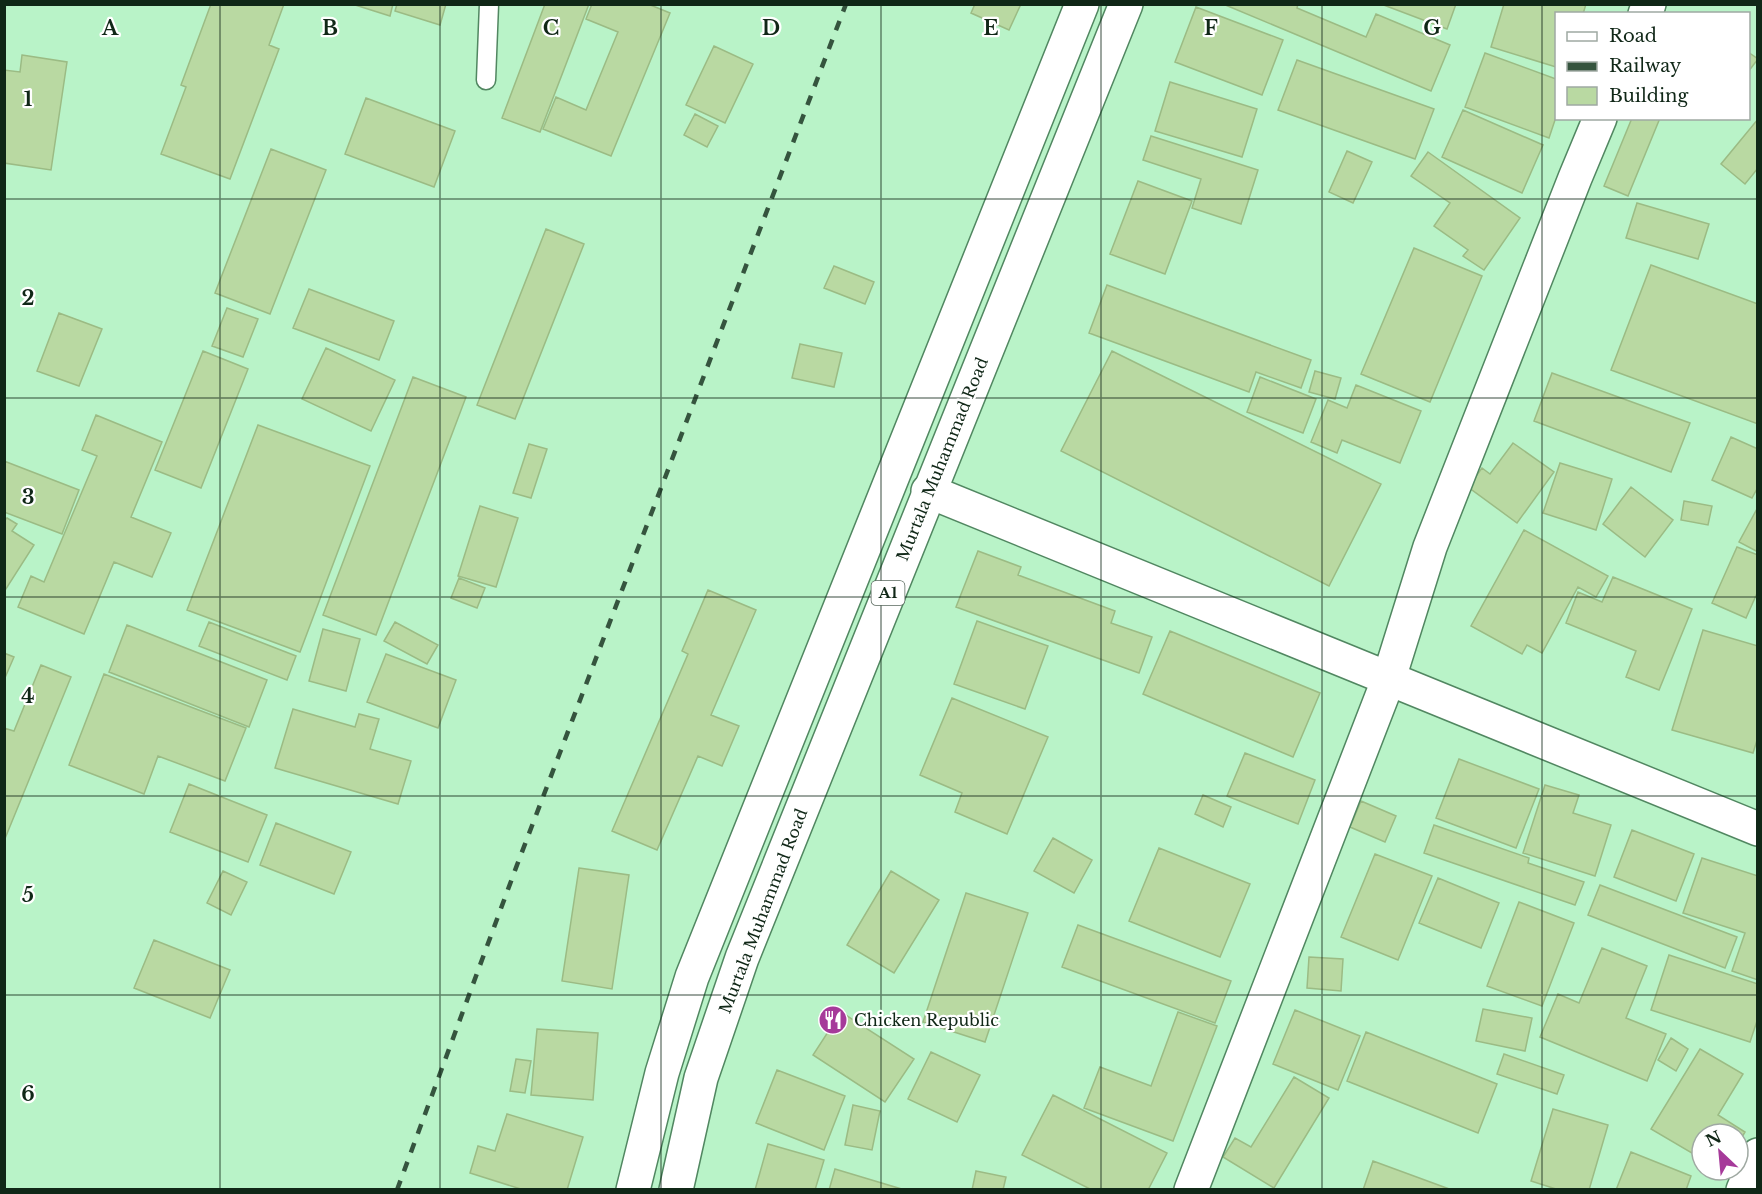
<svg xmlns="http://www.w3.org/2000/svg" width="1762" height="1194" font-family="'Libre Baskerville',serif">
	<rect width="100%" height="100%" fill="#b9f3c8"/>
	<!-- building -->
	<path fill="#b9d9a2" stroke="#9bbb84" stroke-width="1.5" d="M211,4H284L269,45L279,49L230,179L161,154L186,87L181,85Z
		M352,4H393L390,16Z
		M397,4H446L440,25L395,11Z
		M545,4H589L540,132L502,118Z
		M592,4H648L670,13L611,156L543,129L556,97L586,110L618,32L586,19Z
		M975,4H1021L1009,30L971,13Z
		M1223,4H1298L1297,8L1366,37L1376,14L1450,45L1431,91Z
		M1381,4H1456L1447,29Z
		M1504,4H1586L1583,14H1556V67L1491,47Z
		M1196,7L1283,40L1262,95L1175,62Z
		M714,46L753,64L725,123L686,105Z
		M1748,52L1758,59L1748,72Z
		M1485,53L1556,79V117L1549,138L1465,107Z
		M22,55L67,62L51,170L4,163V70L20,72Z
		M1297,60L1434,109L1415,159L1278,110Z
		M1170,82L1257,109L1242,157L1155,131Z
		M366,98L455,131L434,187L345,154Z
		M1463,110L1543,145L1522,193L1442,157Z
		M695,114L718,126L707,147L684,135Z
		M1632,118H1660L1628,196L1604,186Z
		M1758,119V168L1745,184L1721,164Z
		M1151,136L1258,170L1241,224L1192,208L1201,179L1143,160Z
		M271,149L326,170L270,314L215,293Z
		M1347,151L1372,162L1353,203L1329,192Z
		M1428,152L1520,218L1484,270L1463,256L1468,250L1434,226L1450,203L1411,176Z
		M1138,181L1192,201L1165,274L1110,254Z
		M1637,203L1709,224L1698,259L1626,238Z
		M546,229L584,244L515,419L477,405Z
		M1414,248L1482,276L1430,402L1361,374Z
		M1651,265L1758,304V424L1611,370Z
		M834,266L874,282L865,304L824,288Z
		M1107,285L1311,360L1301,388L1256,372L1249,392L1089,333Z
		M309,289L394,321L379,360L293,328Z
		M227,308L258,319L243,357L212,346Z
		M59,313L102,329L79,386L37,371Z
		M800,344L842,353L834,387L792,378Z
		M326,348L395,380L371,431L302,399Z
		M203,351L248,369L201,488L155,470Z
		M1112,351L1381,484L1329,586L1061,451Z
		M1315,371L1341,378L1335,399L1309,392Z
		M1552,373L1690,423L1671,472L1534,421Z
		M413,377L466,397L376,635L323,615Z
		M1260,377L1316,399L1303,433L1247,412Z
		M1356,385L1421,411L1400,463L1342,440L1337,453L1311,442L1328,400L1347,408Z
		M96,415L162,442L131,517L171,533L152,577L114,562L84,634L18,607L31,576L44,582L97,456L82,450Z
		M258,425L370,466L300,652L187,610Z
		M1731,437L1758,449V487L1752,498L1712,480Z
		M1513,443L1554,472L1517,523L1468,487L1482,468L1490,474Z
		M529,444L547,449L531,498L513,493Z
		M4,461L79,490L62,534L4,512Z
		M1560,463L1612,479L1596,530L1543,513Z
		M1631,487L1673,520L1645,557L1603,524Z
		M1684,501L1712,506L1708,525L1681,520Z
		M480,506L518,518L496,587L458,576Z
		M1758,507V552L1739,542Z
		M7,518L17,524L12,531L34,545L4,592V521Z
		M1524,530L1608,576L1596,597L1578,587L1542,653L1527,645L1522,654L1471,626Z
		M1737,547L1758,555V591L1746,618L1712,603Z
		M978,551L1021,567L1018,575L1115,611L1111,623L1152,637L1139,673L956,607Z
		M1613,577L1692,609L1659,690L1626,677L1636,651L1566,623L1578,592L1602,602Z
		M459,578L485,588L477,608L451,598Z
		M708,590L756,610L711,715L739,726L722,766L698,756L657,850L612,831L688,654L682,651Z
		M977,621L1048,646L1025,709L954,684Z
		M209,622L296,656L287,680L199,646Z
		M395,622L438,645L427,664L384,641Z
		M127,625L267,680L249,727L109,672Z
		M323,629L360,639L346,691L309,681Z
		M1703,630L1758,646V737L1753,753L1672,730Z
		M1170,631L1320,693L1293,757L1143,694Z
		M4,653L14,657L4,680Z
		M386,654L456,680L438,728L367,702Z
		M41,665L71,677L4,841V728L14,731Z
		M104,674L246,728L225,781L158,756L144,794L69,765Z
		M952,698L1048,737L1007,834L955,812L962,793L920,775Z
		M293,709L355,727L359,714L379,719L370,749L411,761L398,804L275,768Z
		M1245,753L1315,780L1298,824L1227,796Z
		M1459,759L1539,789L1516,848L1436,818Z
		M189,784L267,815L248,862L170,832Z
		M1545,785L1579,795L1573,813L1611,825L1595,876L1523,853Z
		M1203,795L1231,807L1223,827L1195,814Z
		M1361,801L1396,816L1385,842L1350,827Z
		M276,823L351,852L334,894L260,865Z
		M1434,825L1529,858L1528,863L1584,882L1575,905L1424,853Z
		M1632,830L1694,854L1676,901L1614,877Z
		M1053,838L1092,860L1074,893L1034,871Z
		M1159,848L1250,884L1220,957L1129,921Z
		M1375,854L1432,876L1398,960L1341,937Z
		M1702,858L1758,876V980L1732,971L1745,933L1683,913Z
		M579,868L629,875L612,989L562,981Z
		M223,871L247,882L231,915L207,903Z
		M891,871L939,900L894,973L847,945Z
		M1438,878L1499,903L1481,948L1419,923Z
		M1600,885L1737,937L1725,968L1588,915Z
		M966,893L1028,913L985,1042L923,1022Z
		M1519,902L1574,923L1542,1006L1487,986Z
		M1078,925L1231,981L1215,1023L1062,967Z
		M154,940L230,970L210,1018L134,988Z
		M1602,948L1647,966L1626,1018L1666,1034L1647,1081L1540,1037L1558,994L1579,1003Z
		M1669,955L1758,984V1018L1750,1042L1651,1010Z
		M1309,957L1343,959L1341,991L1307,988Z
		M1483,1009L1532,1018L1525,1051L1476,1041Z
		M1295,1010L1360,1036L1338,1090L1273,1064Z
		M841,1012L914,1059L885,1102L813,1055Z
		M1178,1012L1217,1026L1173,1141L1084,1108L1100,1067L1151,1086Z
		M537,1029L598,1033L593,1100L531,1095Z
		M1366,1032L1497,1084L1478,1133L1347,1081Z
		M1671,1038L1688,1049L1676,1071L1658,1060Z
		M1700,1049L1743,1074L1718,1115L1745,1132L1738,1144V1134H1702V1159L1651,1129Z
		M931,1052L980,1075L957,1122L908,1099Z
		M1504,1054L1564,1075L1557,1094L1497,1074Z
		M516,1059L531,1061L525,1093L510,1091Z
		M777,1070L845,1096L824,1150L756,1123Z
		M1294,1077L1329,1098L1274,1188L1223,1157L1235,1138L1251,1147Z
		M1053,1095L1167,1153L1148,1190H1092L1022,1155Z
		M853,1105L880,1111L872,1150L845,1145Z
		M1553,1109L1608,1125L1589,1190H1559L1531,1181Z
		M507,1114L583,1137L567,1190H524L470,1173L478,1146L495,1151Z
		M768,1144L824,1160L815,1190H755Z
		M1631,1152L1691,1176L1686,1190H1616Z
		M1373,1161L1452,1190H1363Z
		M835,1169L905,1190H829Z
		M976,1171L1006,1177L1003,1190H972Z"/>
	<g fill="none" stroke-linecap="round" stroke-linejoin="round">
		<!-- service casing -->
		<g stroke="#518761" stroke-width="21">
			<path id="service" d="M486,80L489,4"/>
		</g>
		<!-- minor casing -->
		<g stroke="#518761" stroke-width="36">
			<path id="minor" d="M1645,14L1649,4
				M928,491L1758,829
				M1191,1190L1389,678L1430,547L1575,178L1600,118
				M1743,1190L1758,1155"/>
		</g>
		<!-- trunk casing -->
		<g stroke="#518761" stroke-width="36">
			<path id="trunk" d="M633,1190L662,1073L692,977L1082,4
				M676,1190L701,1078L742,958L1126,4"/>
		</g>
		<!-- service -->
		<use href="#service" stroke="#fff" stroke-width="18"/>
		<!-- minor -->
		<use href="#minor" stroke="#fff" stroke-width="33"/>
		<!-- trunk -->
		<use href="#trunk" stroke="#fff" stroke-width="33"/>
		<!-- rail -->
		<path stroke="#35543e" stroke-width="4.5" stroke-dasharray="10 10" stroke-linecap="butt" d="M397,1190L517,865L846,4"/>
	</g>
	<!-- grid -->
	<path fill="none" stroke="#102717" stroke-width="1.5" stroke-opacity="0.55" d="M220,4V1190M440,4V1190M661,4V1190M881,4V1190M1101,4V1190M1322,4V1190M1542,4V1190M4,199H1758M4,398H1758M4,597H1758M4,796H1758M4,995H1758"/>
	<!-- icons -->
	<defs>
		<g id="restaurant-disc" transform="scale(1.5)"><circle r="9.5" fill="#a63a9a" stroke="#fff"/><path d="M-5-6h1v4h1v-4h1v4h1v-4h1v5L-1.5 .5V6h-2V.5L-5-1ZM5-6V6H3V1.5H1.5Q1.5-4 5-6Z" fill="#fff"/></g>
	</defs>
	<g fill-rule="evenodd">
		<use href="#restaurant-disc" x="833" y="1020"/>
	</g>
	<g text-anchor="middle" stroke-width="4.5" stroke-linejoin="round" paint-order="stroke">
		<!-- shield labels -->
		<rect fill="#fff" stroke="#58685d" stroke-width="1.5" x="871.5" y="581" width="33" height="24" rx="4.5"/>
		<g font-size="15" font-weight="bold" fill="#102717">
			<text x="888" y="598">A1</text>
		</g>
		<!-- street labels -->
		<g font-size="16" fill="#102717" stroke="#fff">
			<text transform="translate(942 459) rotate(-68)" y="6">Murtala Muhammad Road</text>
			<text transform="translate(763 911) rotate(-69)" y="6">Murtala Muhammad Road</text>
		</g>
		<!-- poi labels -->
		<g font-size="16" fill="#102717" stroke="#fff" text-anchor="start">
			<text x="854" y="1026">Chicken Republic</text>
		</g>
	</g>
	<g font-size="20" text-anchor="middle" font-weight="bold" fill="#102717" stroke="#fff" stroke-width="4.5" stroke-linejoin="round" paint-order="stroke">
		<text x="110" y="35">A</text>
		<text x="330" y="35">B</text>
		<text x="551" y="35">C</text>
		<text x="771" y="35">D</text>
		<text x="991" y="35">E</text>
		<text x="1211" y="35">F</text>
		<text x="1432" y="35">G</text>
		<text x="28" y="106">1</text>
		<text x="28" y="305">2</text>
		<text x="28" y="504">3</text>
		<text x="28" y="703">4</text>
		<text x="28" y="902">5</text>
		<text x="28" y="1101">6</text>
	</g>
	<!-- border -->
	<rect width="1762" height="1194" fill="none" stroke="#102717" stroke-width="12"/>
	<!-- legend -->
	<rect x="1555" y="12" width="195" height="108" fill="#ffffff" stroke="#9fa9a2" stroke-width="1.5"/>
	<rect x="1567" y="32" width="30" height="9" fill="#ffffff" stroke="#9fa9a2" stroke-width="1.5"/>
	<text x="1609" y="42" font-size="18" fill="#102717">Road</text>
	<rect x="1567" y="62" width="30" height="9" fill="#35543e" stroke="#9fa9a2" stroke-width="1.5"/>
	<text x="1609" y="72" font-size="18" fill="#102717">Railway</text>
	<rect x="1567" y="87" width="30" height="18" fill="#b9d9a2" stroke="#9fa9a2" stroke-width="1.5"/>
	<text x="1609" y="102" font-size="18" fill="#102717">Building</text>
	<!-- north arrow -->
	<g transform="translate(1720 1152) rotate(334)"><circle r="28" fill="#ffffff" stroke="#9fa9a2" stroke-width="1.5"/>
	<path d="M0-4.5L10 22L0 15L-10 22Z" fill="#a63a9a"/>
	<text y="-9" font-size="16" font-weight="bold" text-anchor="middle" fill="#102717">N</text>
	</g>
</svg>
